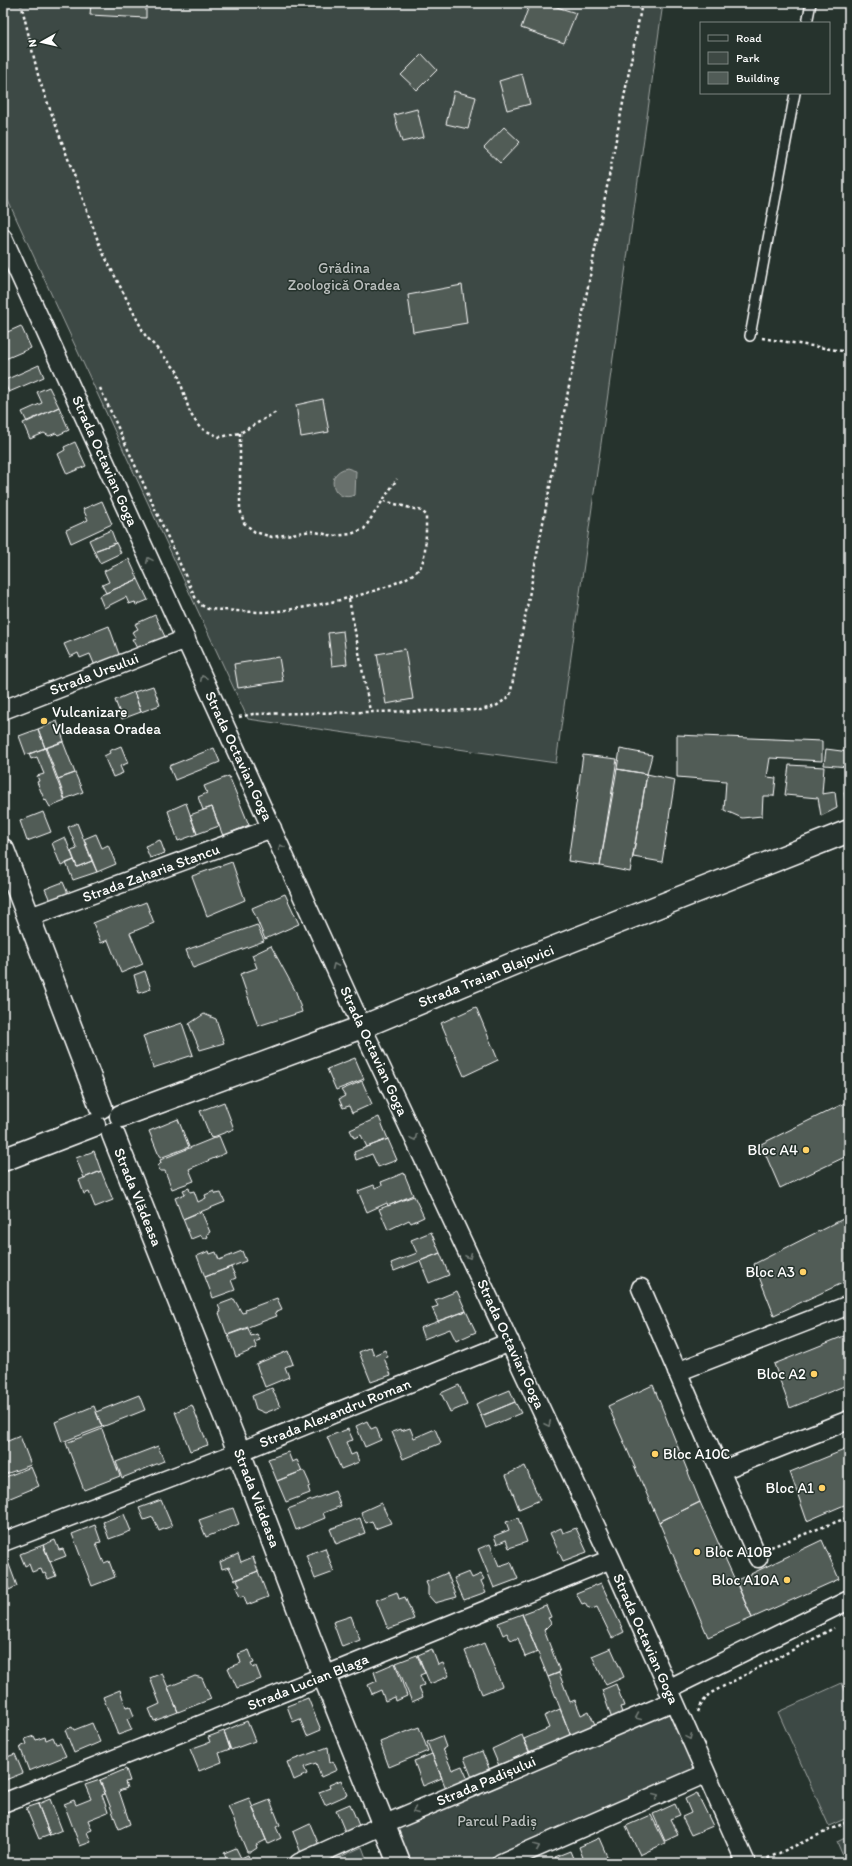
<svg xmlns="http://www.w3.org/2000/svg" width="852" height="1866" font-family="Itim,sans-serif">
	<rect width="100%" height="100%" fill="#26332d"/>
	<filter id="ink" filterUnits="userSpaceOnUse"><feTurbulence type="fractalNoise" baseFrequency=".025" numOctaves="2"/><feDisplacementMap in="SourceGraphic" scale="8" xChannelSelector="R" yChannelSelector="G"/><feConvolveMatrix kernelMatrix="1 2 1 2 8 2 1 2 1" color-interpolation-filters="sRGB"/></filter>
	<g filter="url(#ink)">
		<!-- green -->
		<path fill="#3e4944" stroke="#9ea4a2" d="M3,3H663L556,763L248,719L3,190Z
			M842,1683L849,1699V1817L829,1826L778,1712Z
			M674,1701L705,1774L501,1863H399L383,1825Z
			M849,1836V1863H846L837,1842Z
			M362,1847L368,1863H327Z"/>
		<!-- water -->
		<path fill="#67706c" stroke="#a4a9a7" d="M347,468L356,471L355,495C333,504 323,473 347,468Z"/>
		<!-- building -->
		<path fill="#515c57" stroke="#fff" d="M91,3H146V18L90,15Z
			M530,3H544L576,13L564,43L521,28Z
			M422,54L437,70L417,90L401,75Z
			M522,74L530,104L507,110L499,81Z
			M454,91L476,97L468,129L446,124Z
			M417,109L424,137L402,142L394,115Z
			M504,127L520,142L500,163L484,148Z
			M462,285L467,323L413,332L408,295Z
			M21,326L31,348L3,360V334Z
			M39,365L44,377L9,392L3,381Z
			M49,387L59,407L27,422L22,412L42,403L37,392Z
			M323,399L329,432L301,437L296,405Z
			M59,407L69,430L58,435L56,433L49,436L44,433L30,439L23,423Z
			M75,442L86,466L67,474L58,454L65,450L64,447Z
			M102,501L112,524L71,543L66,530L88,520L83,509Z
			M111,530L116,543L94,551L89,540Z
			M116,543L121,553L100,563L94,551Z
			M129,559L138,579L106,593L102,585L109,582L104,571Z
			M138,579L148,600L136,605L135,602L129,604L126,597L104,608L99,596Z
			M155,615L166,639L138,650L132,639L136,638L132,632L138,629L135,624Z
			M109,626L120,657L95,666L90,654L80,658L78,653L70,657L64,644Z
			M343,631L347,664L332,666L328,633Z
			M405,649L413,699L386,704L377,654Z
			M279,657L283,681L238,688L234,664Z
			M3,675L6,682L4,684L8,697L3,699Z
			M153,686L160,705L141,712L134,692Z
			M134,692L141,712L122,719L115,700Z
			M57,721L64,741L45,748L38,729Z
			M38,729L45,748L26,755L19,736Z
			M677,735L822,741V761L770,758L767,777L776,778L774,796H763L762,816L742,818L724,810L726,781L677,777Z
			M63,742L75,773L58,779L46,748Z
			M121,746L128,763L120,766L123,773L113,777L104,756L110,753L109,751Z
			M45,748L65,801L50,807L46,800L45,801L37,782L39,781L37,776L44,774L37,757L31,759L29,754Z
			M214,748L220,762L175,780L169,766Z
			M620,749L652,755L647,774L617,769Z
			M826,749L849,752V767L824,765Z
			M583,755L617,759L600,866L568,861Z
			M789,765L824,767L822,794L835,792L837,808L821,816L818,798L785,795Z
			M617,769L647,774L630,872L600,866Z
			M75,773L83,792L65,799L58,779Z
			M647,774L675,780L662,862L633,857Z
			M229,776L249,825L223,836L212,807L203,810L198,797L207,793L204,786Z
			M849,791V805L847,806L844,792Z
			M186,803L197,834L178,841L168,811Z
			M212,807L219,826L197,834L190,815Z
			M43,812L51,832L27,841L20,821Z
			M77,823L92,861L77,867L71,851L77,849L68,827Z
			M96,834L102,848L108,845L116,864L97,872L84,839Z
			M65,837L74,860L61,866L52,843Z
			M160,840L165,853L150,858L145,846Z
			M74,860L77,867L92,861L97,872L73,880L66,863Z
			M232,862L245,900L207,916L192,876Z
			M63,882L69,896L51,903L45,889Z
			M285,894L299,924L265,939L252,908Z
			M146,902L154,923L130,933L143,964L121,973L108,940L101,943L93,923Z
			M257,925L264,941L193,968L186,950Z
			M271,946L296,992L302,1012L258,1026L240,974L257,968L252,955Z
			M145,971L151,989L139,993L134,975Z
			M476,1007L498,1060L464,1076L441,1023Z
			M204,1014L216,1019L224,1043L200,1050L189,1024Z
			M182,1023L193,1055L153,1068L143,1036Z
			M355,1058L364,1079L336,1090L327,1069Z
			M362,1081L372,1104L352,1113L349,1106L343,1108L339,1099L345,1096L341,1090Z
			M849,1101V1155L780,1188L761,1144Z
			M224,1102L234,1129L211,1138L200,1111Z
			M379,1117L388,1139L367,1147L361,1135L354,1138L350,1130Z
			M178,1119L189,1147L160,1158L149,1131Z
			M219,1136L226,1153L189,1169L194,1181L172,1189L165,1171H160L158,1166L161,1163L160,1160Z
			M388,1139L397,1160L378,1167L372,1154L356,1160L354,1152Z
			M94,1151L101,1171L84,1178L76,1158Z
			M101,1171L113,1200L95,1207L89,1192L84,1194L79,1180Z
			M404,1173L413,1195L388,1206L387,1203L367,1212L358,1191L374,1185L375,1188L382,1185L381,1182Z
			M189,1188L190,1192L194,1191L198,1202L206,1198L205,1195L214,1191L216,1194L221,1193L225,1202L183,1219L175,1198L185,1194L183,1190Z
			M414,1196L424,1217L411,1223L409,1220L388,1230L379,1209Z
			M201,1211L210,1232L207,1234L208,1237L203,1239L201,1235L191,1239L183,1219Z
			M849,1216V1280L774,1315L754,1264Z
			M431,1232L440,1253L394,1271L391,1263L417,1253L411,1240Z
			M209,1251L210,1254L216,1252L219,1260L242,1251L246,1261L205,1277L197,1256Z
			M440,1253L449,1275L429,1283L420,1261Z
			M231,1267L236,1278L231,1280L235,1290L213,1298L205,1277Z
			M457,1291L466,1311L438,1321L432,1308L438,1306L435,1300Z
			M277,1298L282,1309L275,1312L277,1316L227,1335L219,1313L221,1312L218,1305L234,1299L242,1313L246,1312L245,1310Z
			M466,1311L476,1332L456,1341L450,1329L424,1339L420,1328Z
			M248,1328L251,1336L257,1334L260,1340L254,1342L257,1348L236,1357L228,1335Z
			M849,1334V1384L790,1408L774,1364Z
			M371,1347L374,1355L385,1350L388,1357L384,1358L391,1375L371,1382L359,1352Z
			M288,1351L293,1364L285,1367L289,1377L265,1387L256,1364Z
			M459,1385L467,1405L450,1412L441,1393Z
			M653,1385L700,1502L659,1522L608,1406Z
			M272,1388L280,1407L265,1413L256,1409L252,1396Z
			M510,1390L515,1402L481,1416L476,1404Z
			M139,1395L145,1410L102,1427L96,1412Z
			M515,1402L521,1413L486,1428L481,1416Z
			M192,1405L208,1445L190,1451L175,1412Z
			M94,1406L102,1427L62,1442L55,1422Z
			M367,1421L371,1429L376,1427L381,1440L365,1447L356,1426Z
			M410,1428L414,1438L435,1429L441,1443L403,1459L392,1432L400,1429L401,1431Z
			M102,1429L120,1476L84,1490L66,1443Z
			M348,1429L353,1440L346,1442L351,1455L356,1453L359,1462L341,1469L327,1437Z
			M20,1436L31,1465L3,1475V1443Z
			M158,1446L164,1461L122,1478L116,1462Z
			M849,1448V1503L807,1521L790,1472Z
			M288,1452L292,1462L297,1460L302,1471L277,1481L268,1459Z
			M525,1466L540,1500L519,1509L506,1475Z
			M31,1467L39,1486L3,1501V1478Z
			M302,1471H304L309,1482L310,1486L308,1487L310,1493L286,1502L277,1481Z
			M335,1491L341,1506L323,1513L325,1518L296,1530L288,1509Z
			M161,1500L172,1526L159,1531L153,1517L144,1520L139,1508Z
			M700,1502L752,1618L708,1637L659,1522Z
			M381,1503L391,1523L375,1529L372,1521L366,1523L361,1512Z
			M3,1508L8,1521L3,1523Z
			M233,1508L239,1524L206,1537L199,1520Z
			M124,1514L131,1531L109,1539L103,1522Z
			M360,1518L365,1533L336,1544L330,1529Z
			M518,1518L527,1542L509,1548L506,1540L497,1544L494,1536L509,1530L506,1522Z
			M95,1525L101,1542L96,1543L101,1556L104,1563L109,1561L115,1577L92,1586L72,1534Z
			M561,1528L563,1533L576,1528L587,1552L563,1561L550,1533Z
			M55,1540L59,1550L63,1549L66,1556L50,1562L43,1545Z
			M822,1540L839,1579L752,1618L736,1581Z
			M490,1544L499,1566L511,1562L518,1579L494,1588L478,1549Z
			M43,1545L56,1576L48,1579L45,1573L43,1574L41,1569L32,1572L29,1564L25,1566L20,1554Z
			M325,1548L334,1572L315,1579L306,1555Z
			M238,1554L241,1562L253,1557L258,1571L235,1580L229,1567L222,1569L220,1562Z
			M7,1559L17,1586L9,1590L7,1585L3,1587V1561Z
			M258,1571L268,1597L247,1605L244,1596L240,1597L236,1587L240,1586L237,1580Z
			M469,1572L472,1578L481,1574L484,1579L481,1581L486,1592L464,1600L454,1578Z
			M447,1573L457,1597L435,1603L428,1595V1587L426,1582Z
			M601,1583L624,1632L612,1638L597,1607L592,1609L587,1607L585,1603L582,1604L576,1593Z
			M397,1592L399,1599L405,1597L414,1619L388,1629L376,1600Z
			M546,1605L551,1617L548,1618L551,1623L544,1630L560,1672L548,1677L522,1614Z
			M522,1614L538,1652L525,1657L518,1638L513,1640L510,1639L507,1633L503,1635L498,1623Z
			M351,1616L360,1640L342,1647L333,1622Z
			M484,1643L502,1686L482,1694L465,1651Z
			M611,1648L624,1677L606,1685L592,1656Z
			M432,1649L438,1665L443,1663L449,1676L430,1684L418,1655Z
			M249,1650L254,1663L251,1664L253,1668L256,1666L261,1679L237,1688L228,1668L241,1663L238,1654Z
			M417,1655L425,1673L420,1675L424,1685L419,1687L423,1697L412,1702L396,1663Z
			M395,1663L407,1696L396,1701L395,1697L385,1701L381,1690L372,1694L368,1685L377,1681L374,1672Z
			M162,1673L178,1712L154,1721L149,1709L160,1704L150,1678Z
			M559,1673L570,1702L575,1700L581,1715L589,1711L597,1729L572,1739L548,1677Z
			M195,1676L202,1678L211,1699L178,1712L168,1687Z
			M616,1684L624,1706L620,1707L624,1718L613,1722L602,1690Z
			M120,1690L126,1707L130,1706L134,1716L127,1719L132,1730L118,1735L103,1697Z
			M308,1698L321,1730L307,1736L300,1719L293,1722L287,1706Z
			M560,1709L572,1739L532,1757L524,1739L549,1728L544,1716Z
			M247,1721L255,1741L231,1750L224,1731Z
			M92,1723L100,1742L74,1753L65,1730L72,1727L74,1730Z
			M419,1727L428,1751L389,1767L380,1742Z
			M224,1731L230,1749L219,1753L222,1762L199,1771L190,1749L210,1742L208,1737Z
			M522,1735L531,1757L500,1768L492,1749Z
			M34,1736L36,1740L45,1737L46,1740L53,1737L56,1744L60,1743L66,1756L29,1771L20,1747L27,1744L25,1739Z
			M442,1736L446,1747L443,1749L452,1770L462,1766L469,1782L447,1791L427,1742Z
			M3,1747L7,1757L15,1754L23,1773L3,1781Z
			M328,1747L330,1763L333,1761L337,1770L321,1777L316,1763L304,1767L307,1774L294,1780L287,1762Z
			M482,1751L491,1773L473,1780L464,1758Z
			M432,1754L442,1778L423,1786L414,1761Z
			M126,1769L130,1781L125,1782L127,1788L119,1791L130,1824L119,1829L100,1780Z
			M100,1780L105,1794L102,1795L108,1812L88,1820L92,1830L87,1832L91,1842L80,1846L64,1804L74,1800L76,1805L91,1799L85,1785Z
			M341,1780L347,1795L325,1805L319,1792L330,1788L329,1785Z
			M697,1793L713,1826L691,1835L682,1817L691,1813L685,1799Z
			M249,1798L266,1840L256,1845L257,1848L251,1852H247L228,1806Z
			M50,1799L62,1830L50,1835L38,1804Z
			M270,1800L280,1825L276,1827L281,1838L268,1844L252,1807Z
			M38,1804L50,1835L39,1839L26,1808Z
			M350,1804L360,1828L346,1834L336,1810Z
			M675,1804L680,1815L670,1819L678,1835L665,1841L653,1814Z
			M651,1815L665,1843L640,1855L626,1826Z
			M310,1824L319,1845L301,1853L293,1832Z
			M599,1838L610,1863H585L579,1847Z
			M236,1848L241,1858L248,1855L251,1863H228L224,1853Z
			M570,1851L575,1863H558L555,1857Z"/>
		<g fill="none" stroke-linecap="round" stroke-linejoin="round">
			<!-- service casing -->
			<g stroke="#fff" stroke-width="12">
				<path id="service" d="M807,23L811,3
					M750,336L795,93"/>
			</g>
			<!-- minor casing -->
			<g stroke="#fff" stroke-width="21">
				<path id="minor" d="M3,238L362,1027L611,1559L746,1863
					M3,710L186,639
					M30,917L272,828
					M641,1288L758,1558
					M677,1372L849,1305
					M720,1471L849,1420
					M3,1542L239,1452L510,1342
					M668,1689L849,1600
					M3,1803L324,1676L611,1559
					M299,1863L383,1825L674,1701
					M501,1863L705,1774"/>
			</g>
			<!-- tertiary casing -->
			<g stroke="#fff" stroke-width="25">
				<path id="tertiary" d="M3,850L101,1107
					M121,1116L362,1027L515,963L849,831
					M113,1134L239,1452L324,1676L399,1863
					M3,1160L94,1125"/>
			</g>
			<!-- path -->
			<path stroke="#fff" stroke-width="2.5" stroke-dasharray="3 3" stroke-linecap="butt" d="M21,3L39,79L101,249L145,335L177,371L190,413L200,428L220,437L240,433L278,411
				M762,338L849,352
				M100,388L195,597L201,605L208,609C226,610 245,612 263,612C293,612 400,591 419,569C427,560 426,528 426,515L422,511L384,501
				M240,433V509L244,523L255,532L272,537L311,531L334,536L351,534L364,529L397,479
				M349,599L370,711
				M239,717L253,714L481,710L496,706L510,696L642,3
				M771,1547L849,1517
				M698,1712L701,1705L709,1694L834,1628
				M762,1861L849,1821"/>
			<!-- service -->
			<use href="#service" stroke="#26332d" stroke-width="9"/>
			<!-- minor -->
			<use href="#minor" stroke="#26332d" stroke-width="18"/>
			<!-- tertiary -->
			<use href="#tertiary" stroke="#26332d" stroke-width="22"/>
		</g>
		<!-- one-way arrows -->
		<defs><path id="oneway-chevron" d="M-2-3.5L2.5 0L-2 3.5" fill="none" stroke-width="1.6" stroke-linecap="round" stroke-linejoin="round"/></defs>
		<g stroke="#727a76">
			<use href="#oneway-chevron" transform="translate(149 560) rotate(-114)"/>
			<use href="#oneway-chevron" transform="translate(203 678) rotate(-115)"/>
			<use href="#oneway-chevron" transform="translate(281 847) rotate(-114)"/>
			<use href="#oneway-chevron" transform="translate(335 966) rotate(-114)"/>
			<use href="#oneway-chevron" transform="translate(414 1138) rotate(65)"/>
			<use href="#oneway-chevron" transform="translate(469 1256) rotate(65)"/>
			<use href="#oneway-chevron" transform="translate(548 1424) rotate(65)"/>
			<use href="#oneway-chevron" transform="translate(638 1717) rotate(157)"/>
			<use href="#oneway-chevron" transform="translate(689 1737) rotate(66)"/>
			<use href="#oneway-chevron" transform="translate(656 1796) rotate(-23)"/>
			<use href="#oneway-chevron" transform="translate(415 1811) rotate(157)"/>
			<use href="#oneway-chevron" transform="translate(537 1847) rotate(-23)"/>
		</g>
	</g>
	<!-- markers -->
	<g fill="#ffd166" stroke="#26332d" stroke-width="1.5">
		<circle cx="44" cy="721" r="4"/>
		<circle cx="806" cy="1150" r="4"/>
		<circle cx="803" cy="1272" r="4"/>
		<circle cx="814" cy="1374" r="4"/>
		<circle cx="655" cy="1454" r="4"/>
		<circle cx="822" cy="1488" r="4"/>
		<circle cx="697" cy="1552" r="4"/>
		<circle cx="787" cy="1580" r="4"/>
	</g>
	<g text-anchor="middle" stroke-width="3" stroke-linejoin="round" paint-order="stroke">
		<!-- park labels -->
		<g font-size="15" fill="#bbbfbe" stroke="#26332d">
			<text x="344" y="273">Grădina<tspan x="344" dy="17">Zoologică Oradea</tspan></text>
			<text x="497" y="1826">Parcul Padiș</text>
		</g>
		<!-- street labels -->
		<g font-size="15" fill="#fff" stroke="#26332d">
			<text transform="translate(105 461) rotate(66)" y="5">Strada Octavian Goga</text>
			<text transform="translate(94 674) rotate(-21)" y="5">Strada Ursului</text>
			<text transform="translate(239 756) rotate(65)" y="5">Strada Octavian Goga</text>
			<text transform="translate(151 873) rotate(-20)" y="5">Strada Zaharia Stancu</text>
			<text transform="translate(486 976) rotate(-22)" y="5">Strada Traian Blajovici</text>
			<text transform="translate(374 1051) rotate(65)" y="5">Strada Octavian Goga</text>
			<text transform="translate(138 1197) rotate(68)" y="5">Strada Vlădeasa</text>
			<text transform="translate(511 1344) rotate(65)" y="5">Strada Octavian Goga</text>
			<text transform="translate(335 1413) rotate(-22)" y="5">Strada Alexandru Roman</text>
			<text transform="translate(257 1498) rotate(69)" y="5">Strada Vlădeasa</text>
			<text transform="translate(646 1639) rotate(66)" y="5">Strada Octavian Goga</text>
			<text transform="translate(308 1682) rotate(-22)" y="5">Strada Lucian Blaga</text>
			<text transform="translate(486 1781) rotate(-23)" y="5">Strada Padișului</text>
		</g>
		<!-- poi labels -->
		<g font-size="15" fill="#fff" stroke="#26332d" text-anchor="end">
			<text x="52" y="717" text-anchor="start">Vulcanizare<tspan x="52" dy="17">Vladeasa Oradea</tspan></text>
			<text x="798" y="1155">Bloc A4</text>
			<text x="795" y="1277">Bloc A3</text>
			<text x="806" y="1379">Bloc A2</text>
			<text x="663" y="1459" text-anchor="start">Bloc A10C</text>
			<text x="814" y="1493">Bloc A1</text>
			<text x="705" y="1557" text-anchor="start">Bloc A10B</text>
			<text x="779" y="1585">Bloc A10A</text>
		</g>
	</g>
	<!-- margin -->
	<rect width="852" height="1866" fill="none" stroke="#26332d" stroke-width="16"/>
	<rect x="8" y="8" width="836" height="1850" fill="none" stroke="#fff" stroke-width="1.5" filter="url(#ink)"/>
	<!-- legend -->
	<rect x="700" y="22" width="130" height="72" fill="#26332d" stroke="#7d8581"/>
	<rect x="708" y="35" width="20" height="6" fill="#26332d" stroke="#7d8581"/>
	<text x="736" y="42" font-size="12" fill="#ffffff">Road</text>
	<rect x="708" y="52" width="20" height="12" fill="#3e4944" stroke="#7d8581"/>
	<text x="736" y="62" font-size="12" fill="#ffffff">Park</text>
	<rect x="708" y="72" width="20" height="12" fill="#515c57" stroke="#7d8581"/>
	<text x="736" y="82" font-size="12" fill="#ffffff">Building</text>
	<!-- north arrow -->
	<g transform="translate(42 42) rotate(262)" stroke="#26332d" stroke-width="3" paint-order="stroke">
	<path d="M0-3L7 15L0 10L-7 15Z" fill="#ffffff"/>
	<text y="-6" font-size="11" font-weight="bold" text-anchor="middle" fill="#ffffff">N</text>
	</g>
</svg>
